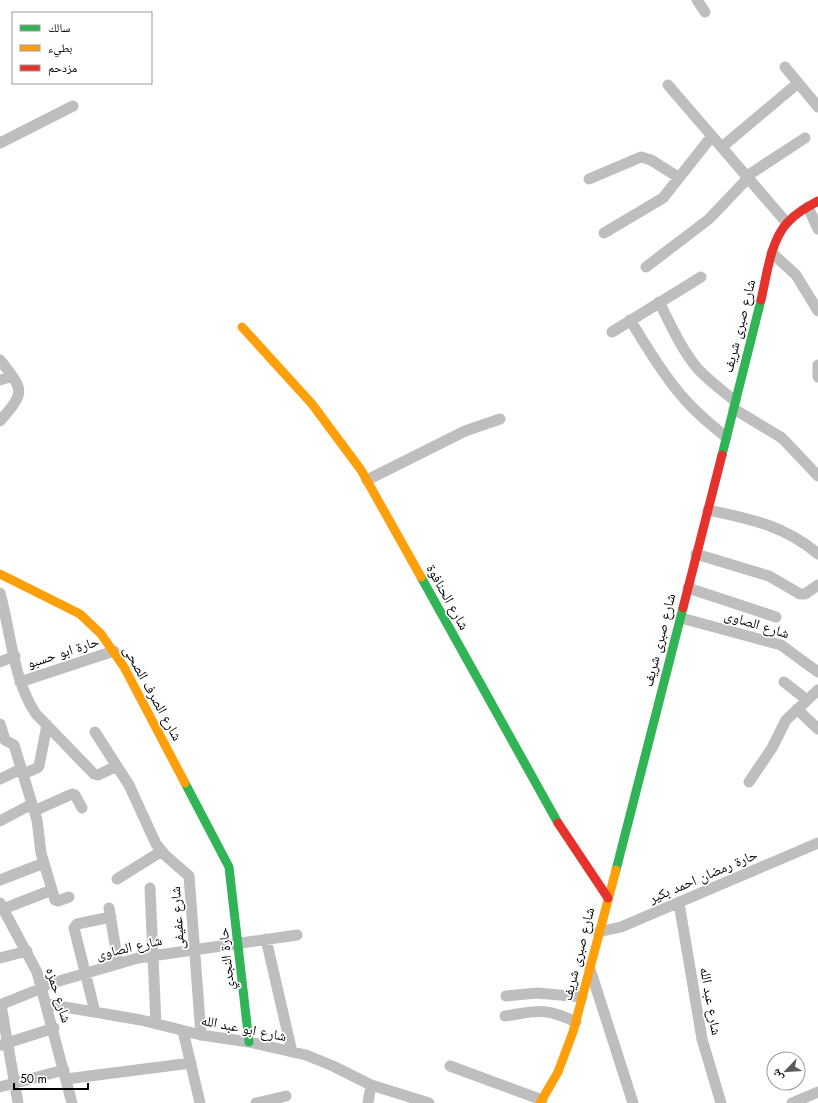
<svg xmlns="http://www.w3.org/2000/svg" width="818" height="1103" font-family="Jost,'Noto Naskh Arabic',sans-serif">
	<rect width="100%" height="100%" fill="#fff"/>
	<g fill="none" stroke-linecap="round" stroke-linejoin="round">
		<!-- street -->
		<path stroke="#bebebe" stroke-width="11" d="M697,0L705,12
			M785,67L818,107
			M668,85L786,222
			M0,143L73,106
			M722,147L798,83
			M747,176L805,138
			M589,179L641,157L651,160L678,177
			M808,207L818,229
			M604,233L663,198L712,136
			M772,253L796,275L818,311
			M646,267L709,219L748,178
			M659,302C671,325 681,349 698,369C709,381 723,391 735,401
			M630,320C646,345 661,372 681,395C694,411 710,424 726,437
			M612,332L701,277
			M0,360C24,391 26,391 0,421
			M818,365V377
			M0,380L12,376
			M734,409L782,438L818,476
			M367,480L465,431L500,419
			M708,510C750,519 784,525 818,554
			M696,554L769,576L800,594H805L818,585
			M688,588L776,617
			M0,593C11,633 13,680 36,714L94,774L98,775L117,766
			M681,618L781,645L818,672
			M0,662L15,656
			M20,682L114,651
			M784,682L807,700
			M797,709L818,729
			M0,724L5,740L14,745L37,820L41,853L55,900L58,901L69,897
			M95,732L129,785L156,844L166,856L189,876L201,1035
			M23,774L37,768L39,766L47,725
			M0,779L21,769
			M749,782L772,748L786,720L818,690
			M34,811L72,794L75,795L82,808
			M0,821L32,804
			M117,879L162,851
			M0,880L44,863
			M150,888L156,1024
			M0,903L37,972L72,1103
			M679,903L702,1039L721,1103
			M109,908L118,963
			M3,909L52,890
			M598,932L621,927L818,843
			M266,939L292,1052
			M0,958L27,951
			M590,969L633,1103
			M42,986L138,958L297,935
			M506,996L537,993L582,997
			M47,1004L141,1020L201,1035L249,1042L306,1055L333,1066L371,1085L429,1103
			M0,1005L42,988
			M1,1005L18,1103
			M95,1012L74,928L77,924L111,917
			M505,1016C539,1011 544,1007 576,1022
			M183,1031L200,1103
			M1,1045L54,1028
			M450,1066L542,1100
			M66,1079L191,1063
			M0,1087L64,1070
			M256,1103L286,1096
			M368,1103L371,1085
			M792,1103L818,1092"/>
		<!-- fast -->
		<path stroke="#30b455" stroke-width="9" d="M722,455L761,300
			M421,577L558,823
			M185,783L229,867L249,1042
			M616,870L683,608"/>
		<!-- slow -->
		<path stroke="#ff9f0a" stroke-width="9" d="M242,327L312,404L361,470L421,577
			M0,574L80,614L101,634L124,667L185,783
			M540,1103L558,1072L573,1032L616,870"/>
		<!-- jam -->
		<path stroke="#e5322d" stroke-width="9" d="M761,300C767,275 770,242 787,223C796,213 807,207 818,201
			M683,608L722,455
			M558,823L608,898"/>
	</g>
	<g text-anchor="middle" stroke-width="3.5" stroke-linejoin="round" paint-order="stroke">
		<!-- street labels -->
		<g font-size="14" fill="#000" stroke="#fff">
			<text transform="translate(739 326) rotate(-76)" y="5">شارع صبرى شريف</text>
			<text transform="translate(448 597) rotate(61)" y="5">شارع الحنافوة</text>
			<text transform="translate(757 624) rotate(17)" y="5">شارع الصاوى</text>
			<text transform="translate(659 640) rotate(-76)" y="5">شارع صبرى شريف</text>
			<text transform="translate(63 652) rotate(-18)" y="5">حارة ابو حسبو</text>
			<text transform="translate(153 693) rotate(61)" y="5">شارع الصرف الصحى</text>
			<text transform="translate(703 876) rotate(-23)" y="5">حارة رمضان احمد بكير</text>
			<text transform="translate(177 918) rotate(-94)" y="5">شارع عفيفى</text>
			<text transform="translate(129 947) rotate(-13)" y="5">شارع الصاوى</text>
			<text transform="translate(578 954) rotate(-76)" y="5">شارع صبرى شريف</text>
			<text transform="translate(226 959) rotate(-96)" y="5">حارة النجدي</text>
			<text transform="translate(59 995) rotate(73)" y="5">شارع حمزه</text>
			<text transform="translate(711 1001) rotate(80)" y="5">شارع عبد الله</text>
			<text transform="translate(244 1028) rotate(11)" y="5">شارع ابو عبد الله</text>
		</g>
	</g>
	<!-- legend -->
	<rect x="12" y="12" width="140" height="72" fill="#ffffff" stroke="#999999"/>
	<rect x="20" y="25" width="20" height="6" fill="#30b455" stroke="#999999"/>
	<text x="48" y="32" font-size="12" fill="#000000">سالك</text>
	<rect x="20" y="45" width="20" height="6" fill="#ff9f0a" stroke="#999999"/>
	<text x="48" y="52" font-size="12" fill="#000000">بطيء</text>
	<rect x="20" y="65" width="20" height="6" fill="#e5322d" stroke="#999999"/>
	<text x="48" y="72" font-size="12" fill="#000000">مزدحم</text>
	<!-- north arrow -->
	<g transform="translate(786 1071) rotate(245)"><circle r="19" fill="#ffffff" stroke="#999999"/>
	<path d="M0-3L7 15L0 10L-7 15Z" fill="#595959"/>
	<text y="-6" font-size="11" font-weight="bold" text-anchor="middle" fill="#000000">ش</text>
	</g>
	<!-- scale -->
	<path d="M14 1083v6h74v-6" fill="none" stroke="#000000" stroke-width="2"/>
	<text x="20" y="1083" font-size="12" fill="#000000" stroke="#ffffff" stroke-width="3" paint-order="stroke">50 m</text>
</svg>
